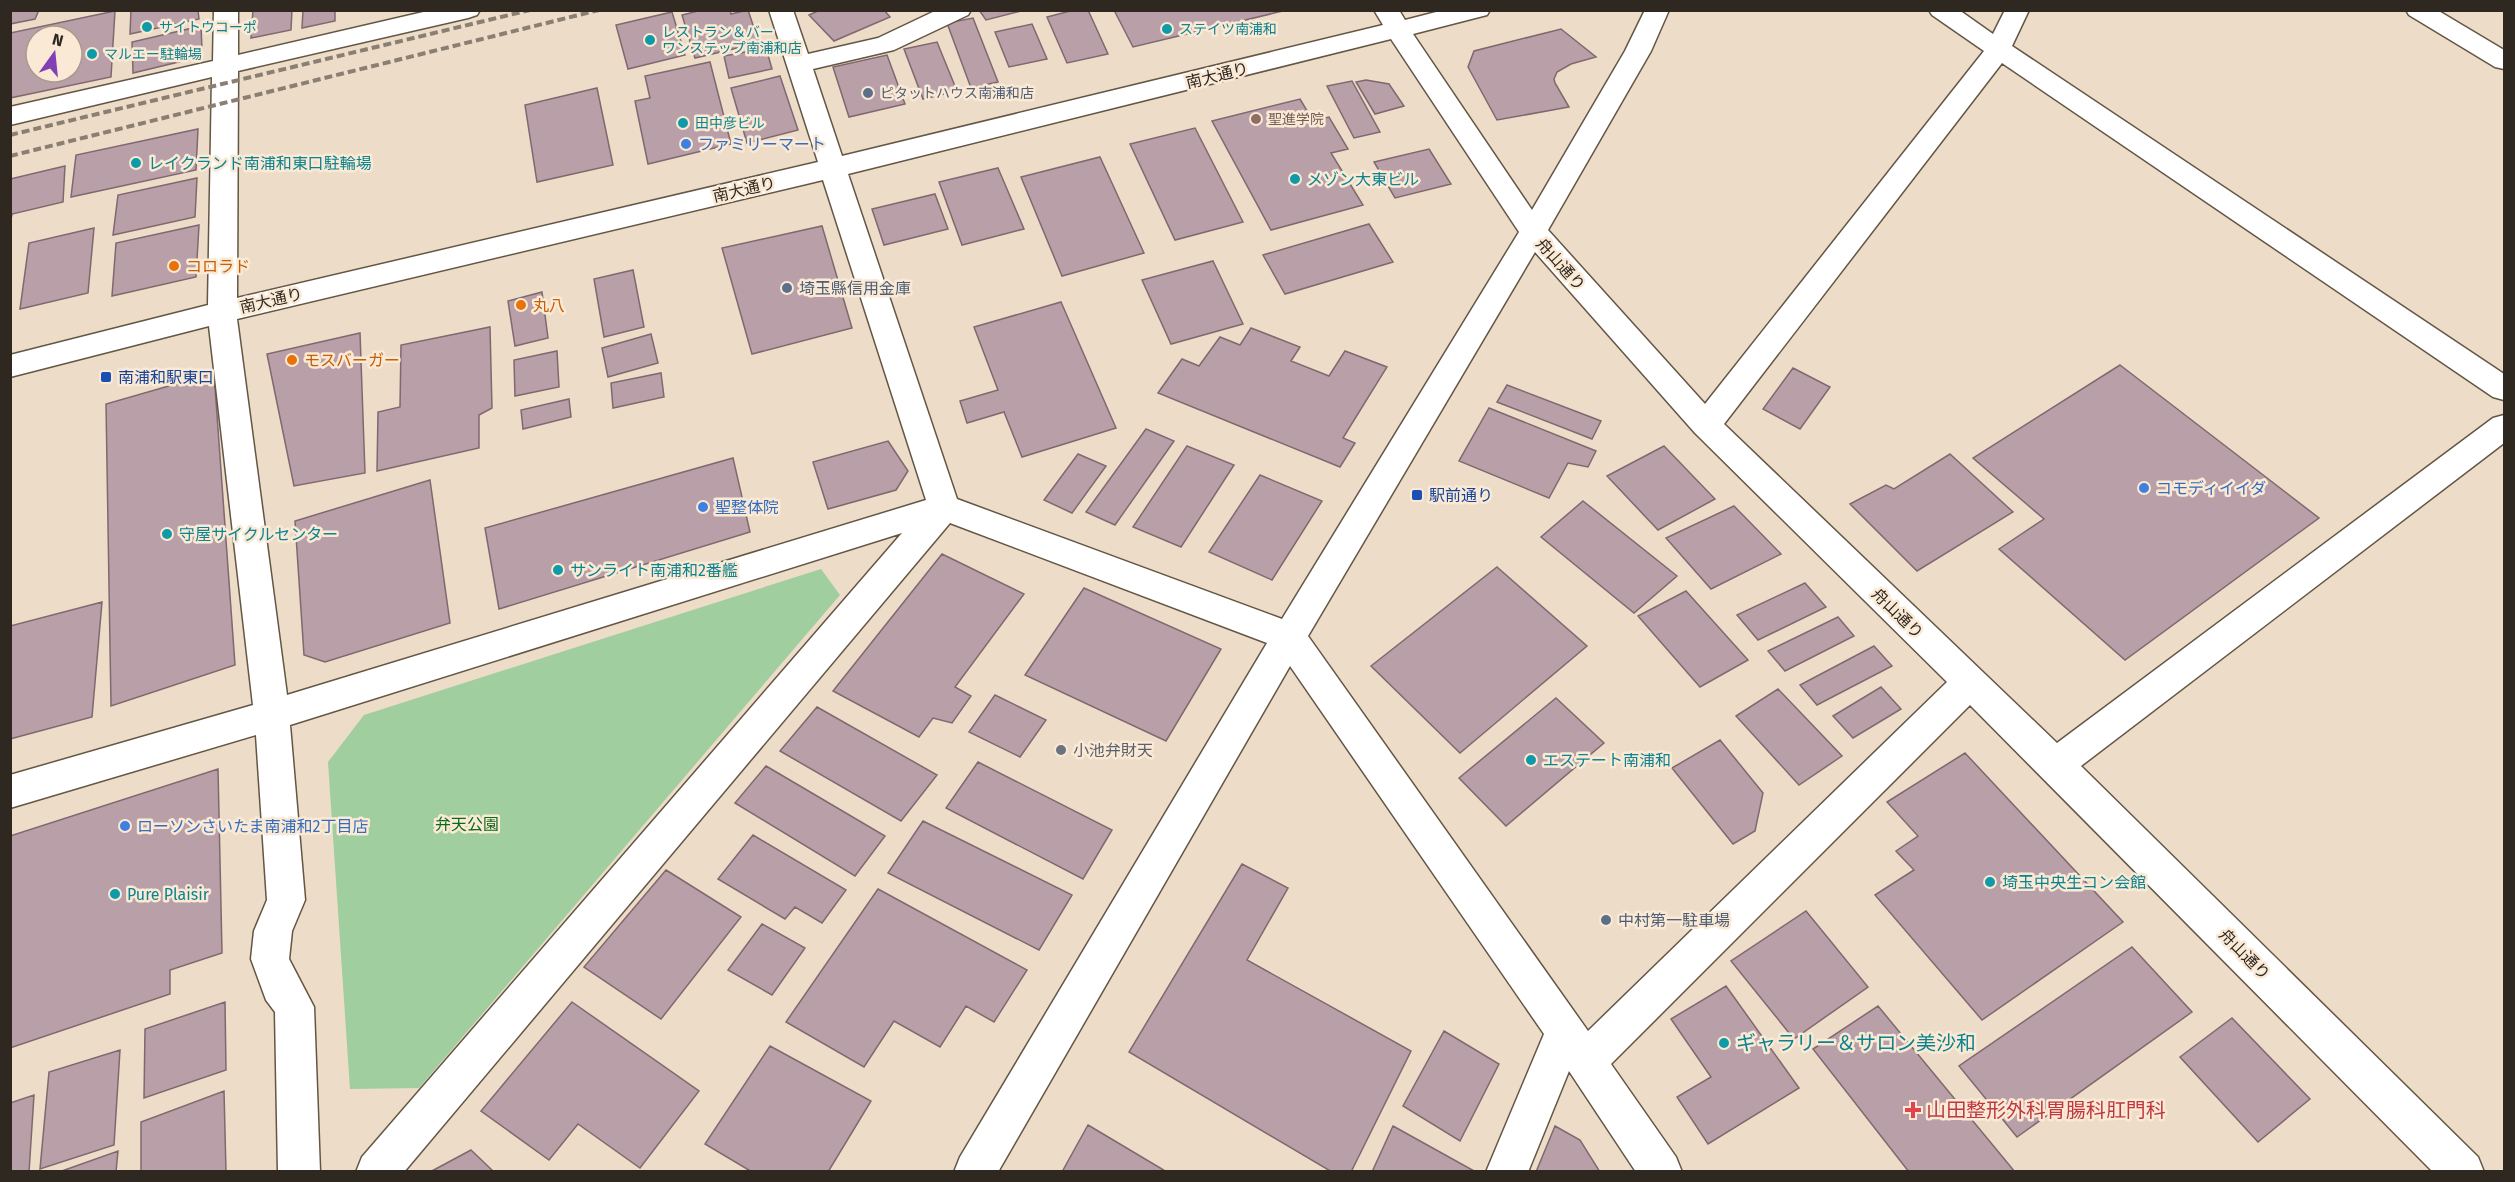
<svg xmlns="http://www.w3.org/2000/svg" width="2515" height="1182" font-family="'Fira Sans','Noto Sans JP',sans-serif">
	<rect width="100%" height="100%" fill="#ecdcc8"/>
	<!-- green -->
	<path fill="#a0ce9f" d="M821,569L840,595L419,1088L350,1089L328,762L364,715Z"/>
	<!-- building -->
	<path fill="#b99fa7" stroke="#80686f" stroke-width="1.5" fill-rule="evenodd" d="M10,10H39L35,19L10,24Z
		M131,10H198L199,19L130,34Z
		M253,10H292L291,30L251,38Z
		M303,10H335V21L302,28Z
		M702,10H730L731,14L748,10L759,43L695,58L682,15Z
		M820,10H884L890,17L834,41L809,15Z
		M979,10H1025L986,20Z
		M1074,10H1088L1108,54L1067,63L1047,17Z
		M1114,10H1287L1133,47Z
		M115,11L111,77L10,98V33ZM36,36H72V72H36Z
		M672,12L685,55L628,69L616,25Z
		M973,18L998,82L971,88L947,23Z
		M1032,24L1047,59L1009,67L995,32Z
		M201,26L202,50L191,59L133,73L132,42Z
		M1561,29L1596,57L1571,64L1557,72L1554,79L1555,83L1569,107L1497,120L1468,67L1474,51Z
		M937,42L957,91L923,99L904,49Z
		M766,48L772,69L729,78L724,56Z
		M887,55L905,104L849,117L833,67Z
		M710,62L731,144L648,164L635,101L650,98L645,76Z
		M780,76L798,130L747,143L731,88Z
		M1366,80L1389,84L1404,106L1375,114L1356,82Z
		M1352,81L1380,132L1354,138L1327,86Z
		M597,88L613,165L537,182L525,105Z
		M1300,99L1313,121L1329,117L1348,149L1331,153L1363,205L1271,230L1212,121Z
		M1195,128L1243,222L1175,240L1130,144Z
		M198,129L196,170L71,197L76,155Z
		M1429,149L1451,184L1395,198L1374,162Z
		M1100,157L1144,253L1062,276L1021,177Z
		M65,166L63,202L12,214L10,224V179Z
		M998,168L1024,229L962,245L939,182Z
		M197,178L195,217L113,235L118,195Z
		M935,194L948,229L884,245L872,209Z
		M1369,224L1393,262L1285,294L1263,255Z
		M199,225L196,277L112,296L116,243Z
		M822,226L852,328L752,354L722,248Z
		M94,228L88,293L20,309L29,243Z
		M1213,261L1243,324L1171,344L1142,280Z
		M633,270L644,327L604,337L594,279Z
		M542,292L548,338L515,346L508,301Z
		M1061,302L1116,428L1022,457L1004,412L967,423L960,401L998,390L974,327Z
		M490,327L492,408L479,415V448L377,471L378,412L400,407L401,345Z
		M1251,328L1300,347L1291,361L1329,376L1345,351L1387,367L1343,438L1355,443L1340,467L1158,393L1182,359L1199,366L1220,337L1240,345Z
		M360,333L365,473L294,486L267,354Z
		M651,334L658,363L608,377L602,348Z
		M557,351L559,387L515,396L514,360Z
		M2120,365L2319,518L2125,660L1999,549L2044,519L1973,458Z
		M1793,368L1830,387L1800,429L1763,409Z
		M214,373L235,665L111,706L106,404Z
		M661,373L664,397L613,408L611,383Z
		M1507,385L1601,421L1592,439L1497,402Z
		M569,399L571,417L523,429L521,410Z
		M1489,408L1596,451L1588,467L1568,463L1549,498L1459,461Z
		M1146,429L1174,441L1115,525L1086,512Z
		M888,441L908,471L896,490L828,509L813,462Z
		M1187,446L1234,465L1181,547L1133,527Z
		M1664,446L1715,499L1658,530L1607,476Z
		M1078,454L1106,466L1072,513L1044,500Z
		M1950,454L2013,512L1917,571L1850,504L1886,485L1894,489Z
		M733,458L750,532L499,609L485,528Z
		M1260,475L1322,501L1272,580L1209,552Z
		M430,480L450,623L325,662L304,655L295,521Z
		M1583,501L1677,576L1634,613L1541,537Z
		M1734,506L1781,554L1711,589L1666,538Z
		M942,554L1024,594L955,687L971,696L952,723L933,718L919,737L833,691Z
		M1497,567L1587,646L1460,753L1371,666Z
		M1805,583L1826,607L1758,640L1737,615Z
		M1084,588L1221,649L1166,741L1025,675Z
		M1686,591L1748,660L1700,687L1638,616Z
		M102,602L92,717L10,739V626Z
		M1838,617L1854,636L1785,671L1768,651Z
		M1874,646L1892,666L1817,705L1800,685Z
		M1881,687L1901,709L1853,738L1833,716Z
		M1778,689L1842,756L1799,785L1736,716Z
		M995,695L1046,720L1020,757L969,732Z
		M1556,698L1604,743L1506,826L1459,778Z
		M817,707L937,775L901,821L780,751Z
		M1720,740L1763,793L1755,831L1733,844L1672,768Z
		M1965,753L2123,922L1982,1020L1875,895L1914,870L1896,851L1918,836L1887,802Z
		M978,762L1112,830L1083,879L946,808Z
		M766,766L885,836L855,876L735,803Z
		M218,769L222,953L170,970V994L10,1048V836Z
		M923,821L1072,895L1039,950L888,873Z
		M753,835L846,890L822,923L795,907L785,919L718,879Z
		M1242,864L1288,888L1247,960L1411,1051L1351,1172H1332L1129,1052Z
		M666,870L741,917L661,1019L584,967Z
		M878,889L1027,970L994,1022L966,1006L940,1047L894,1021L864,1067L786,1022Z
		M1806,911L1868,987L1794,1039L1731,961Z
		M762,924L805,948L772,995L728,970Z
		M2132,947L2192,1012L2017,1137L1959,1066Z
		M1726,986L1799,1088L1708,1144L1677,1097L1711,1077L1671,1019Z
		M225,1002L226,1070L144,1098L145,1029Z
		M572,1002L699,1091L640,1168L578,1124L549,1160L481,1111Z
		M1878,1006L2015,1172H1909L1813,1049Z
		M2232,1018L2310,1099L2258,1142L2180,1057Z
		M1444,1031L1499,1064L1460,1141L1403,1106Z
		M770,1046L871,1101L828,1172H752L705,1144Z
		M120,1050L114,1145L40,1169L49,1072Z
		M224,1091L226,1172H141V1122Z
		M34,1095L29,1172H10V1103Z
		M1088,1125L1167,1172H1062Z
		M1393,1126L1476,1172H1372Z
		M1555,1126L1580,1140L1600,1172H1536Z
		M471,1150L494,1172H430Z
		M118,1151L116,1172H59Z"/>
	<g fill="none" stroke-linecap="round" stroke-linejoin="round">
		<!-- minor casing -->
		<g stroke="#645645" stroke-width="3">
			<path id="minor" d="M214,10H238V55L432,10H480L477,15L468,18L238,71L237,298L818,162L769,10H793L808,54L878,38L937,10H971L968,15L894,50L813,69L842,156L1383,25L1374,10H1399L1405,20L1444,10H1490L1487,15L1413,34L1532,210L1625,51L1645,10H1669L1651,51L1548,230L1705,404L1984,51L1932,15L1929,10H1959L1993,34L2005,10H2029L2012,46L2504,374V400L2493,397L2002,63L1724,424L2057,743L2493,418L2504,415V443L2081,766L2478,1157L2484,1172H2433L1970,705L1611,1064L1676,1157L1682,1172H1636L1569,1071L1528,1172H1486L1544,1034L1290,666L998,1172H954L960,1157L1267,643L950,523L404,1172H356L362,1157L902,533L290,725L305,900L292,931L289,959L314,1007L320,1172H278L275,1012L266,1000L251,959L254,931L267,900L256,735L10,808V775L253,705L209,326L10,377V355L208,305L212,77L10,125V107L213,61ZM1391,39L1519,232L1282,619L957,499L848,174ZM823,180L926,500L287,695L237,319ZM1535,252L1695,433L1947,682L1588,1031L1308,636Z
				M2406,10H2437L2504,50V69L2495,67L2409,15Z"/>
		</g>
		<!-- minor -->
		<use href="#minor" fill="#fff" fill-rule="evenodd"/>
		<!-- rail -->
		<path stroke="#8b7f72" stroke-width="4" stroke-dasharray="8 4" stroke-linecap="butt" d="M10,135L530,10
			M10,156L599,10"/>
	</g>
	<!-- markers -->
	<g fill="#0f9aa8" stroke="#fae9d5" stroke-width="2">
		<circle cx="147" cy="27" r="6"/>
		<circle cx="1167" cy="29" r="6"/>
		<circle cx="650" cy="40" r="6"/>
		<circle cx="92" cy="54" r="6"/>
		<circle cx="683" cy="123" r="6"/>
		<circle cx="136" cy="163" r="6"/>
		<circle cx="1295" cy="179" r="6"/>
		<circle cx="167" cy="534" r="6"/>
		<circle cx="558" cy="570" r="6"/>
		<circle cx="1531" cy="760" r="6"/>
		<circle cx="1990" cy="882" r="6"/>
		<circle cx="115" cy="894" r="6"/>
		<circle cx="1724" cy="1043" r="6"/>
	</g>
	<g fill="#5c6f8a" stroke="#fae9d5" stroke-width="2">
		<circle cx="868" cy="93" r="6"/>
		<circle cx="787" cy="288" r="6"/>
		<circle cx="1606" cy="920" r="6"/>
	</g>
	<circle fill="#8d6e63" stroke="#fae9d5" stroke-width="2" cx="1256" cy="119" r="6"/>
	<g fill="#3f7fe0" stroke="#fae9d5" stroke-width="2">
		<circle cx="686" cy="144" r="6"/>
		<circle cx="2144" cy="488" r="6"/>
		<circle cx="703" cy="507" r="6"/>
		<circle cx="125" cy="826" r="6"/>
	</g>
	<g fill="#e8710a" stroke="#fae9d5" stroke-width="2">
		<circle cx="174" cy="266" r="6"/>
		<circle cx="521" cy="305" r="6"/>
		<circle cx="292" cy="360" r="6"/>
	</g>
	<g fill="#1a4fb4" stroke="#fae9d5" stroke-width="2">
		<rect x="100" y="371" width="12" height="12" rx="3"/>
		<rect x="1411" y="489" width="12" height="12" rx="3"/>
	</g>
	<circle fill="#6b7280" stroke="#fae9d5" stroke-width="2" cx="1061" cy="750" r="6"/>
	<path fill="#e0444e" stroke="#fae9d5" stroke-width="2" d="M1910 1101h6v6h6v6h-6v6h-6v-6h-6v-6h6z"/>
	<g text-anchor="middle" stroke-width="5" stroke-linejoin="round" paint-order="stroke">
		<!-- far-culture labels -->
		<g font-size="14" fill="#0d838f" stroke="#fae9d5" text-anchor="start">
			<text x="159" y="32">サイトウコーポ</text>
			<text x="1179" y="34">ステイツ南浦和</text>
			<text x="662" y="37">レストラン＆バー<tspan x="662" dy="16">ワンステップ南浦和店</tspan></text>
			<text x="104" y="59">マルエー駐輪場</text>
			<text x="695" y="128">田中彦ビル</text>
		</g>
		<!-- far-service labels -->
		<g font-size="14" fill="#4e5e75" stroke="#fae9d5" text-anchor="start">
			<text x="880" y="98">ピタットハウス南浦和店</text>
		</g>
		<!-- far-education labels -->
		<g font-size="14" fill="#785e54" stroke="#fae9d5" text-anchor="start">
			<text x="1268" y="124">聖進学院</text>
		</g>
		<!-- street labels -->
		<g font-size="16" fill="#2f2821" stroke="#fae9d5">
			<text transform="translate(1217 75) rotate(-14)" y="6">南大通り</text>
			<text transform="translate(744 189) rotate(-13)" y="6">南大通り</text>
			<text transform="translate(1561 264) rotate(48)" y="6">舟山通り</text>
			<text transform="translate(271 300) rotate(-13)" y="6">南大通り</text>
			<text transform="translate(1898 613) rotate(44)" y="6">舟山通り</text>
			<text transform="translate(2245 954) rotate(45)" y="6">舟山通り</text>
		</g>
		<!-- shop labels -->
		<g font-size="16" fill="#366cbe" stroke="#fae9d5" text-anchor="start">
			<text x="698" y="150">ファミリーマート</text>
			<text x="2156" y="494">コモディイイダ</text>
			<text x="715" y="513">聖整体院</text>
			<text x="137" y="832">ローソンさいたま南浦和2丁目店</text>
		</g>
		<!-- culture labels -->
		<g font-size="16" fill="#0d838f" stroke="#fae9d5" text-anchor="start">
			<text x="148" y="169">レイクランド南浦和東口駐輪場</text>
			<text x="1307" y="185">メゾン大東ビル</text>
			<text x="179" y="540">守屋サイクルセンター</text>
			<text x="570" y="576">サンライト南浦和2番艦</text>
			<text x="1543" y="766">エステート南浦和</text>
			<text x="2002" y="888">埼玉中央生コン会館</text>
			<text x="127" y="900">Pure Plaisir</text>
		</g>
		<!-- food labels -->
		<g font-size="16" fill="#c56008" stroke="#fae9d5" text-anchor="start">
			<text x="186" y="272">コロラド</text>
			<text x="533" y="311">丸八</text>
			<text x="304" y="366">モスバーガー</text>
		</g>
		<!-- service labels -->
		<g font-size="16" fill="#4e5e75" stroke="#fae9d5" text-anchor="start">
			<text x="799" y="294">埼玉縣信用金庫</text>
			<text x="1618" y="926">中村第一駐車場</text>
		</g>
		<!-- transit labels -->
		<g font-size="16" fill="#164399" stroke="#fae9d5" text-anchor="start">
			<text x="118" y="383">南浦和駅東口</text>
			<text x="1429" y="501">駅前通り</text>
		</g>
		<!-- worship labels -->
		<g font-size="16" fill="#5b616d" stroke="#fae9d5" text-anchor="start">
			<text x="1073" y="756">小池弁財天</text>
		</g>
		<!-- park labels -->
		<g font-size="16" fill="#096a18" stroke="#fae9d5">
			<text x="467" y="830">弁天公園</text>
		</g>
		<!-- near-culture labels -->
		<g font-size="20" fill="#0d838f" stroke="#fae9d5" text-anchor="start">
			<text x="1736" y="1050">ギャラリー＆サロン美沙和</text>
		</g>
		<!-- near-health labels -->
		<g font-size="20" fill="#be3a42" stroke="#fae9d5" text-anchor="start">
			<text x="1926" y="1117">山田整形外科胃腸科肛門科</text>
		</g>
	</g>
	<!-- border -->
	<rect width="2515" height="1182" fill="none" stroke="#2f2821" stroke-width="24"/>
	<!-- north arrow -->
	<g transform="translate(54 54) rotate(15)"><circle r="28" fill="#fae9d5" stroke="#a99c8d" stroke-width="1.5"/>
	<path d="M0-4.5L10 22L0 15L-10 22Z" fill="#8340b4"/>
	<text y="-9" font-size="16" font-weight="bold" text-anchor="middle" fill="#2f2821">N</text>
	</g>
</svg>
